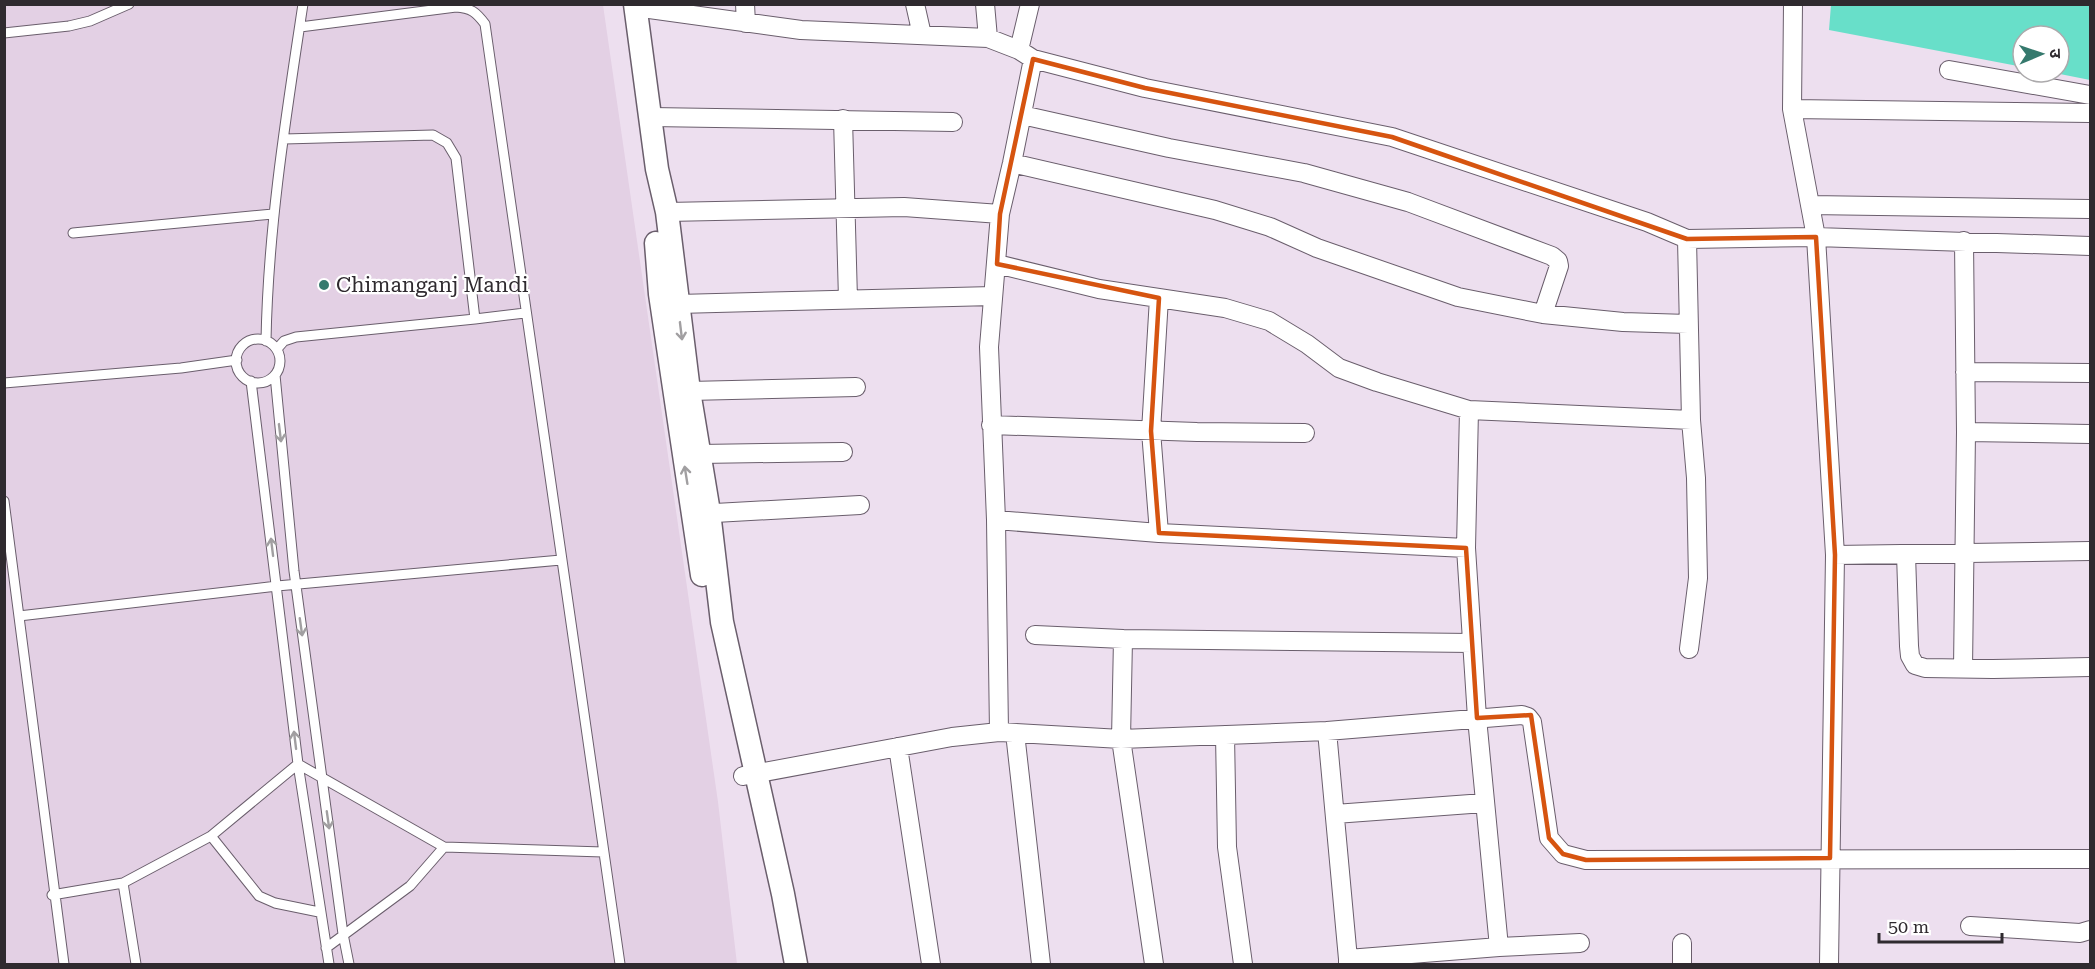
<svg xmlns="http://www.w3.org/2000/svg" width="2095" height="969" font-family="'Roboto Serif','Noto Sans Devanagari',serif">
	<rect width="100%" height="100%" fill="#eddfef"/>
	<!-- built -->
	<path fill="#e3d0e4" d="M5,5H603L718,802L737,964H5Z"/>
	<!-- water -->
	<path fill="#68dfc9" d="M1831,5H2090V80L2050,72H2059V36H2023V67L1829,30Z"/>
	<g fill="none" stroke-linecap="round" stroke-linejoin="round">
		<!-- service casing -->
		<g stroke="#6a5e6c" stroke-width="11">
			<path id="service" d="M300,27L456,7C471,8 476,12 485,24L620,964
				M4,33L69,26L90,21L129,4
				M73,233L273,214
				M475,319L525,313
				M236 361a22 22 0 1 1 44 0a22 22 0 1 1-44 0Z
				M266,341C268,228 286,116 303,4
				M277,349L284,341L296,337L475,319L456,158L447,143L433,135L284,139
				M275,375L294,571L343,934L349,964
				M251,381L298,764L329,964
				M4,383L181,368L237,360
				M4,501L64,964
				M19,616L277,586L561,560
				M211,836L259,896L275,903L319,912
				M123,883L136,964
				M52,895L123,883L211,836L298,764L444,847
				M326,948L410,886L444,847L603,852"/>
		</g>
		<!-- minor casing -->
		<g stroke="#6a5e6c" stroke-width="20">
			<path id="minor" d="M745,4L746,23
				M915,4L922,35
				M985,4L988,38
				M1793,4L1792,109L1816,237L1835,555L1829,964
				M635,7L801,30L988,38L1019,50L1033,59L1145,88L1392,137L1647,222L1687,239L1816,237L2090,246
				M1019,50L1030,4
				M1949,70L2090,95
				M1792,109L2090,113
				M1022,115L1169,148L1304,173L1408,202L1552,256L1558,261L1559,266L1543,314
				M651,117L953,122
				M843,119L848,299
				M1012,163L1215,210L1270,227L1317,248L1458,297L1543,314L1623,322L1688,324
				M1810,205L2090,209
				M667,212L904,207L1000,214
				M997,264L1099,289L1225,308L1269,321L1307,344L1339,368L1377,382L1469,410L1691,420L1687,239
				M678,304L993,296
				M1965,372L2090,373
				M689,391L856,387
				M991,425L1197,432L1305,433
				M1966,432L2090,434
				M699,454L843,452
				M697,514L860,505
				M996,520L1159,533L1466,548
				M1159,533L1151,431L1159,298
				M1906,554L1909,646L1910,656L1915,665L1925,668L1993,669L2090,667
				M1835,555L2090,551
				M1035,635L1123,639
				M1689,649L1698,578L1696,478L1691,420
				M1963,669L1966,432L1964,241
				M1327,731L1348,959
				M999,732L996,520L989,347L1000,214L1012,163L1033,59
				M1015,733L1041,964
				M1225,735L1227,847L1243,964
				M898,747L931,964
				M743,776L952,737L999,732L1121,739L1327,731L1522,715L1528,717L1532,722L1549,838L1563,854L1586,860L2090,859
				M1335,814L1484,803
				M1970,926L2080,933L2090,930
				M1499,947L1580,943
				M1154,964L1121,739L1123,639L1472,643
				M1348,964V959L1499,947L1477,718L1466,548L1469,410
				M1682,964V943"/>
		</g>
		<!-- tertiary casing -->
		<g stroke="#6a5e6c" stroke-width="25">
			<path id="tertiary" d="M635,4L657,169L667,212L689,391L709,512L722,622L783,894L796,964
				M656,243L660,294L702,575"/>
		</g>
		<!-- service -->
		<use href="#service" stroke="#fff" stroke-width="9"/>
		<!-- minor -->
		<use href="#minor" stroke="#fff" stroke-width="18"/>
		<!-- tertiary -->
		<use href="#tertiary" stroke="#fff" stroke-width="22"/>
	</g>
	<!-- one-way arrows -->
	<defs><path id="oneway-shaft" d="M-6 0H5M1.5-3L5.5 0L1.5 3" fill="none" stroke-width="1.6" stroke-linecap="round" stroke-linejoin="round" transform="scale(1.5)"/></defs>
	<g stroke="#a19fa1">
		<use href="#oneway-shaft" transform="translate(681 331) rotate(83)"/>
		<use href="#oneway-shaft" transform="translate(280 433) rotate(83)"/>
		<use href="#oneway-shaft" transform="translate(686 475) rotate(-99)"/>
		<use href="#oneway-shaft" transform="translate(272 547) rotate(-97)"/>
		<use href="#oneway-shaft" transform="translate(301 627) rotate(82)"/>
		<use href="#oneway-shaft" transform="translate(295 740) rotate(-97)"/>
		<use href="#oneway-shaft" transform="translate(328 820) rotate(82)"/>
	</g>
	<!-- marked area -->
	<path fill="none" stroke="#d65410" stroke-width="4.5" stroke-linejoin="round" d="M1033,59L1145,88L1392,137L1687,239L1816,237L1835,555L1830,858L1586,860L1563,854L1549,838L1531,715L1477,718L1466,548L1159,533L1151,431L1159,298L997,264L1000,214Z"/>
	<!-- markers -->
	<circle fill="#35796d" stroke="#fff" stroke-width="2" cx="324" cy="285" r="6"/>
	<g text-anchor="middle" stroke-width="4.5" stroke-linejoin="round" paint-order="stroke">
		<!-- poi labels -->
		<g font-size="21" fill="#2f2a2f" stroke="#fff" text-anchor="start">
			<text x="336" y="292">Chimanganj Mandi</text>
		</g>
	</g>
	<!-- border -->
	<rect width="2095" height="969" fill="none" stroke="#2f2a2f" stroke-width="12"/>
	<!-- north arrow -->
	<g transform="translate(2041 54) rotate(88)"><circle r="28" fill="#ffffff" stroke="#acaaac" stroke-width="1.5"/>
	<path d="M0-4.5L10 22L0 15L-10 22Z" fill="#35796d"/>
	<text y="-9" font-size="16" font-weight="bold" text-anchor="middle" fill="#2f2a2f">उ</text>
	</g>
	<!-- scale -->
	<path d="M1879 933v9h123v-9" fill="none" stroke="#2f2a2f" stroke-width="3"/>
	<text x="1888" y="933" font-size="18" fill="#2f2a2f" stroke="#ffffff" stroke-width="4.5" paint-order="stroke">50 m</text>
</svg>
